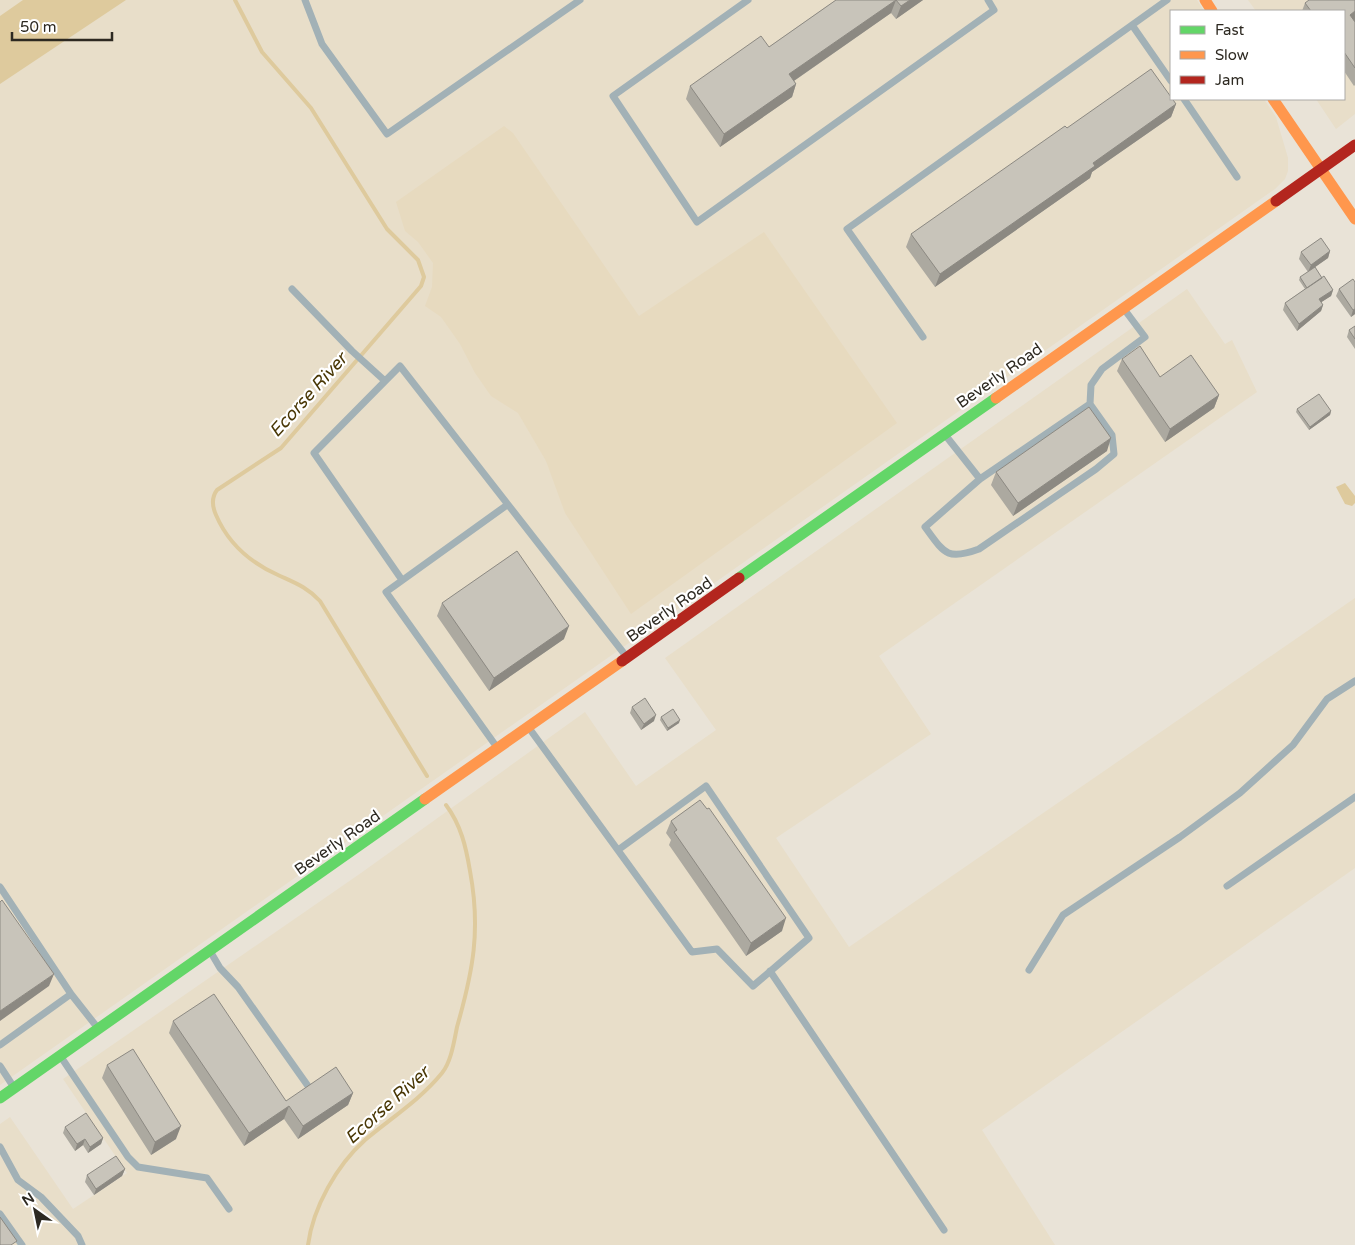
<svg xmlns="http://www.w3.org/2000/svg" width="1355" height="1245" font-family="'Varela Round',sans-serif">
	<rect width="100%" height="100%" fill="#e9e3d7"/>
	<!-- built -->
	<path fill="#e8dec9" d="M0,0H1197L1204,11H1171V99H1264L1276,117L1288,158V171L1285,179L1275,189L0,1085Z
		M1248,0H1355V114L1336,129L1316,99H1344V11H1256Z
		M1187,289L1225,344L1232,340L1257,392L879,656L931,734L776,838L849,947L1355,598V868L982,1130L1055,1245H0V1124L10,1117L73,1209L127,1173L63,1079L361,873L585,712L636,786L716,730L665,658Z"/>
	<!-- green -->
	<path fill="#e7dabf" d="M504,126L513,133L639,316L764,232L897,423L631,614L565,513L546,461L518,413L491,396L475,373L460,344L441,317L425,306L432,287L433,263L418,242L405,231L396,202Z"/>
	<!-- water -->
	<path fill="#deca9d" d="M23,0H126L0,84V16Z
		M1345,483L1355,496V503L1352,506L1345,504L1336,487Z"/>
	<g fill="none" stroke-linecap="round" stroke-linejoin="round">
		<!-- stream -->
		<path stroke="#deca9d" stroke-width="4" d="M235,0L262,52L311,108L387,229L418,260L424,277L421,286L281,448L217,490C211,498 212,506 216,515C228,543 251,563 278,575C295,583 307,587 320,601L427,776
			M308,1245C313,1207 337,1165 365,1140C391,1118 420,1100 442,1073C451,1062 454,1042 457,1027C473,971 481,930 470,871C466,847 461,825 446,805"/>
		<!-- lane -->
		<path stroke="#a2b1b6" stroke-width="7" d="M305,0L322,44L387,134L580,0
			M748,0L613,96L697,222L994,10L988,0
			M1132,25L1171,81
			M1184,99L1237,177
			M292,289L352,351L385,381
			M923,337L847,229L1167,0
			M946,436L980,479L925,527C944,553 947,561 979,549L1096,469L1114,454L1112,435L1090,404L1091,385L1102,369L1145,337L1124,309
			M980,479L1090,404
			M402,580L314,453L400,366L626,656
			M529,728L692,952L717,949L753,986L809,938L706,786L618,850
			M496,746L386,592L507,505
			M1227,886L1355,797
			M0,887L71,994
			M210,951L220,968L238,987L308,1086
			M1029,970L1063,915L1180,837L1240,793L1293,745L1327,699L1355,681
			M770,971L944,1230
			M0,1045L71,994L97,1027
			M61,1057L128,1157L138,1167L207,1178L229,1209
			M0,1066L13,1086
			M0,1147L18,1180L41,1197L78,1236L82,1245
			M0,1214L22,1245"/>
		<!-- fast -->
		<path stroke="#63d668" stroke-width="11" d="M739,578L996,398
			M0,1098L425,799"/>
		<!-- slow -->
		<path stroke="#ff974d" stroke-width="11" d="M1205,0L1212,11
			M1273,99L1355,219
			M996,398L1276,201
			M425,799L622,661"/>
		<!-- jam -->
		<path stroke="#b3261e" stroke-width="11" d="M1276,201L1355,145
			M622,661L739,578"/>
	</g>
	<!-- wall -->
	<path fill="#aca9a0" d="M836,0H923L896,19L891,13L794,81L796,84L792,97L720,147L686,99L690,86L769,47Z
		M1355,0V21H1354L1355,22V85L1354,86L1344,71V11H1302L1305,3Z
		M1176,104L1171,117L1092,172L1090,178L935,287L906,247L911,234L1067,128Z
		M1330,251L1328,258L1308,272L1299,259L1301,252Z
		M1300,277L1322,278L1333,290L1331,296L1321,302L1323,305L1321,311L1297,331L1283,310L1285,303L1305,289L1299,280Z
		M1355,282V314L1351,317L1336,296L1339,289Z
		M1355,326V349L1347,337L1349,330Z
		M1122,359L1160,377L1219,395L1214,408L1165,442L1117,371Z
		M1297,409L1331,411L1330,415L1309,430L1296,412Z
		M1107,451L1013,516L991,485L996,472Z
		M442,603L564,639L489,691L437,616Z
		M632,707L654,721L641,730L630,713Z
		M661,717L679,723L667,731L660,720Z
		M671,821L782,931L746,956L669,845L671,840L666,833Z
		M173,1021L286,1101L353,1093L348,1105L298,1139L284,1119L244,1146L169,1033Z
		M107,1065L176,1139L151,1155L102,1078Z
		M65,1127L103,1138L101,1144L88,1153L83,1145L75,1151L63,1133Z
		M125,1169L122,1176L94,1195L85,1182L87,1175Z"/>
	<!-- shaded-wall -->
	<path fill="#8c8982" d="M896,0L891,13L785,87L789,74Z
		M910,0H923L896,19L901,6Z
		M1355,11V21L1345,28L1350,15Z
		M796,84L792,97L720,147L724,134Z
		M1176,104L1171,117L1092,172L1090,178L935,287L940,274L1093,163Z
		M1330,251L1328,258L1308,272L1311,265Z
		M1333,290L1331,296L1317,305L1319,299Z
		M1323,305L1321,311L1297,331L1299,324Z
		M1355,309V314L1351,317L1353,310Z
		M1219,395L1214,408L1165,442L1170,429Z
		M1331,411L1330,415L1309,430L1310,427Z
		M1111,438L1107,451L1013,516L1018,503Z
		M569,626L564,639L489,691L494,678Z
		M656,715L654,721L641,730L644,724Z
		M680,720L679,723L667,731L668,728Z
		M786,918L782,931L746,956L751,943Z
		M54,974L49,986L0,1021V1011Z
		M353,1093L348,1105L298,1139L303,1126Z
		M289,1106L284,1119L244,1146L249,1133Z
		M181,1126L176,1139L151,1155L155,1142Z
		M103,1138L101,1144L88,1153L90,1147Z
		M85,1139L83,1145L75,1151L77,1144Z
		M125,1169L122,1176L94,1195L96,1189Z"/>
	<!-- building -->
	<path fill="#c8c4ba" stroke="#8c8982" d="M836,0H896L789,74L796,84L724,134L690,86L761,36L769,47Z
		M896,0H910L901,6Z
		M1309,0H1355V11L1350,15L1355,22V68L1344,52V11H1311L1305,3Z
		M1151,69L1176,104L1093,163L1095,166L940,274L911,234L1065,126L1067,128Z
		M1321,238L1330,251L1311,265L1301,252Z
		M1315,267L1322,278L1307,288L1300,277Z
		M1324,276L1333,290L1319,299L1323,305L1299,324L1285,303Z
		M1353,279L1355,282V309L1353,310L1339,289Z
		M1355,326V339L1349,330Z
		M1140,346L1160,377L1191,355L1219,395L1170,429L1122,359Z
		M1319,394L1331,411L1310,427L1297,409Z
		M1089,407L1111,438L1018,503L996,472Z
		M517,551L569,626L494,678L442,603Z
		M645,698L656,715L644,724L632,707Z
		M673,709L680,720L668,728L661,717Z
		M700,800L707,809L709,808L786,918L751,943L674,832L677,830L671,821Z
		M2,900L54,974L0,1011V902Z
		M214,994L286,1101L336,1067L353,1093L303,1126L289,1106L249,1133L173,1021Z
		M133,1049L181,1126L155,1142L107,1065Z
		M86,1113L103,1138L90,1147L85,1139L77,1144L65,1127Z
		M116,1156L125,1169L96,1189L87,1175Z
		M0,1217L17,1241L11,1245H0Z"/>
	<g text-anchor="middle" stroke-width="4.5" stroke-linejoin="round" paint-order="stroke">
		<!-- street labels -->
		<g font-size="16" fill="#2d2921" stroke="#fff">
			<text transform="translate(999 375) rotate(-35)" y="6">Beverly Road</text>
			<text transform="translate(669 609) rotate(-35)" y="6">Beverly Road</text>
			<text transform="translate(337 842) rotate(-35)" y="6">Beverly Road</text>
		</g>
		<!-- water labels -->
		<g font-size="18" font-style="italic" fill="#493705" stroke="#fff">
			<text transform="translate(308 395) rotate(-48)" y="6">Ecorse River</text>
			<text transform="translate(387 1105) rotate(-42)" y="6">Ecorse River</text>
		</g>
	</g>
	<!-- legend -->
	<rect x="1170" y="10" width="175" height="90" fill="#ffffff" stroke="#aba9a6"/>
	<rect x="1180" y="26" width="25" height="8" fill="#63d668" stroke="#aba9a6"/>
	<text x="1215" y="35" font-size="15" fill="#2d2921">Fast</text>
	<rect x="1180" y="51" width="25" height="8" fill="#ff974d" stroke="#aba9a6"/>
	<text x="1215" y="60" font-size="15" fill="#2d2921">Slow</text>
	<rect x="1180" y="76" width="25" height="8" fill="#b3261e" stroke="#aba9a6"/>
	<text x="1215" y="85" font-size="15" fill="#2d2921">Jam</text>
	<!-- north arrow -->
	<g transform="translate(35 1210) rotate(327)" stroke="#ffffff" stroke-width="4" paint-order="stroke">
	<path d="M0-4L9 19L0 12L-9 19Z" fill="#2d2921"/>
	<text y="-8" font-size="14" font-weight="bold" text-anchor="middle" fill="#2d2921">N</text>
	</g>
	<!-- scale -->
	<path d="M12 32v8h100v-8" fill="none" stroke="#2d2921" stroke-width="2.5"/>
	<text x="20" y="32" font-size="15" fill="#2d2921" stroke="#ffffff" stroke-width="4" paint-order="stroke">50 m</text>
</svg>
